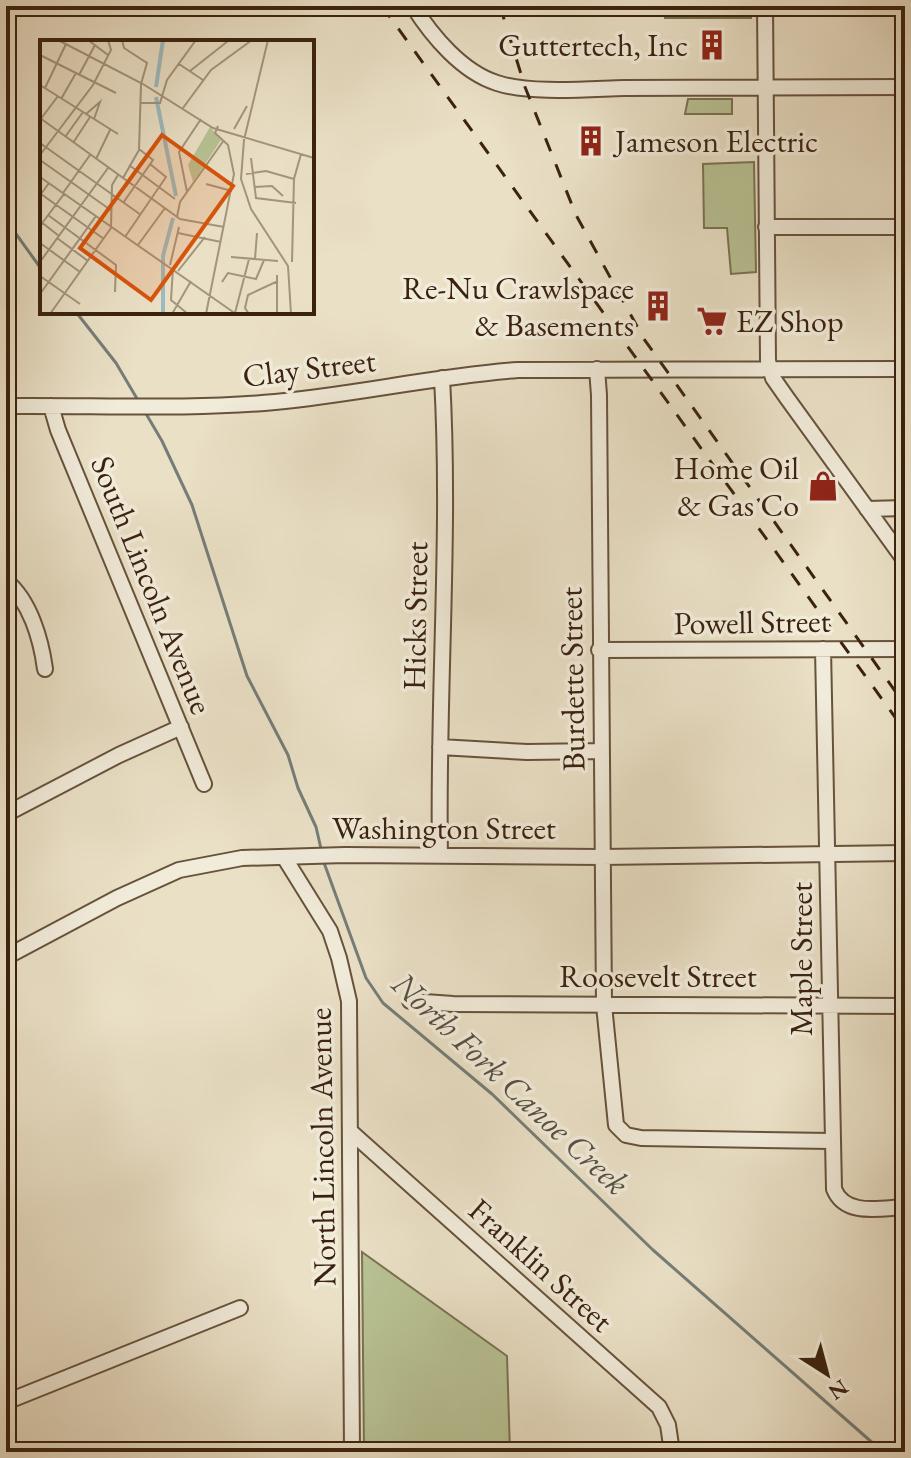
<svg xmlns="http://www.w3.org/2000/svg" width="911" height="1458" font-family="'EB Garamond',serif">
	<rect width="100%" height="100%" fill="#eae0c6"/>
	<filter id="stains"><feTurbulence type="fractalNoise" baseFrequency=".0025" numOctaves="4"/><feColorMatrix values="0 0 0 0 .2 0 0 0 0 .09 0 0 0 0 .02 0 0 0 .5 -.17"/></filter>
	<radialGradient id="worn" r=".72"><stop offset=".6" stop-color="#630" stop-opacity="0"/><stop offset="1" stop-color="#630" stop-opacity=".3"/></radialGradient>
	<!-- green -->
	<path fill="#b8c294" stroke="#7a7251" stroke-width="2" d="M665,6H751V18H665Z
		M688,99H732V114H685Z
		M754,162L756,272L731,274L727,228H704L703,164Z
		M362,1252L507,1356L510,1452H364Z"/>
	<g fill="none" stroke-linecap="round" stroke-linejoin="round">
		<!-- stream -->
		<path stroke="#767d78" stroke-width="3" d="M6,220L42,270
			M76,312L116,363L139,402
			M145,412L162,441L192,505L247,676L288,755L298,788L316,827L322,853
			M323,860L366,978L383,1003L492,1094L653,1250L883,1452"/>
		<!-- minor casing -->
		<g stroke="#67523c" stroke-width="18">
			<path id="minor" d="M413,6C432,36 462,72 497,83C530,94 588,89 624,88C718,88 811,87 905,87
				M765,6L768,361L773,378L787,398L905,561
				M766,227H905
				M597,369L599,395L604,1005L616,1125L626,1135L641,1138L831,1141
				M6,406C96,405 186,410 275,402C357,394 437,376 518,370L905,369
				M51,406L58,430L204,784
				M867,509L905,508
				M6,581C30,601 41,639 45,669
				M823,649L834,1189C845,1217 881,1208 905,1207
				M599,650L905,649
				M440,747L527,752L601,751
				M6,814L119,755L181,727
				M440,855C437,696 451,537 442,378
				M284,857L330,931L339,958L349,1001L352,1452
				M6,957L117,898L179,870L242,858L345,855L602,857L905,853
				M410,1001L453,1004L905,1006
				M351,1132L659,1407L668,1425L672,1452
				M6,1402L240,1308"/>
		</g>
		<!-- minor -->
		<use href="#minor" stroke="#f1ebda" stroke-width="14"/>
		<!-- rail -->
		<path stroke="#3b220e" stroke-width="3" stroke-dasharray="14 14" stroke-linecap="butt" d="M382,6L905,731
			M500,6L525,87L576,215L644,339L905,705"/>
	</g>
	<!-- icons -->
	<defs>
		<g id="building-bare" transform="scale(2.4)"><path d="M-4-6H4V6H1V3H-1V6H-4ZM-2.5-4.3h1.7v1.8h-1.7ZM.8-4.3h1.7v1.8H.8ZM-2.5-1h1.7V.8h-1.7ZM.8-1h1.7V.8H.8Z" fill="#8f2418" stroke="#f1ebda" stroke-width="2.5" paint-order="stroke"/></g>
		<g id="supermarket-bare" transform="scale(2.4)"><path d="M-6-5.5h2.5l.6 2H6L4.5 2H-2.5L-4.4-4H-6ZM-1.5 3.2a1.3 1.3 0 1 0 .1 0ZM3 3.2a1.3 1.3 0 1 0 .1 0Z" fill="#8f2418" stroke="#f1ebda" stroke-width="2.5" paint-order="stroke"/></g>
		<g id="shop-bare" transform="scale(2.4)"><path d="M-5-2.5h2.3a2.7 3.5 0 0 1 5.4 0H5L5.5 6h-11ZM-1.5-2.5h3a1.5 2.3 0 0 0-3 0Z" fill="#8f2418" stroke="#f1ebda" stroke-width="2.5" paint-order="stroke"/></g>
	</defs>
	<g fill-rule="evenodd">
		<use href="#building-bare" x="712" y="45"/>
		<use href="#building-bare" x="591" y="141"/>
		<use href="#building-bare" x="658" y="306"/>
		<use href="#supermarket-bare" x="712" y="321"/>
		<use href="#shop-bare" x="823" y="486"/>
	</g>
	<g text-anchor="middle" stroke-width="7" stroke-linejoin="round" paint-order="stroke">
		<!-- poi labels -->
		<g font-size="32" fill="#3b220e" stroke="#f1ebda" text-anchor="end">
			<text x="688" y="56">Guttertech, Inc</text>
			<text x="615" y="152" text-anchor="start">Jameson Electric</text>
			<text x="634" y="299">Re-Nu Crawlspace<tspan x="634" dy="37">&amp; Basements</tspan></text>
			<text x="736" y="332" text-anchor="start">EZ Shop</text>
			<text x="799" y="479">Home Oil<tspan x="799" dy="37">&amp; Gas Co</tspan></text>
		</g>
		<!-- street labels -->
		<g font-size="32" fill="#3b220e" stroke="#f1ebda">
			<text transform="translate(309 368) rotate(-7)" y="11">Clay Street</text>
			<text transform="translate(152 585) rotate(68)" y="11">South Lincoln Avenue</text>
			<text transform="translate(415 616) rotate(-89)" y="11">Hicks Street</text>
			<text transform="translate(752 622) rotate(-1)" y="11">Powell Street</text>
			<text transform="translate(572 679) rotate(-91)" y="11">Burdette Street</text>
			<text x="444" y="839">Washington Street</text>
			<text transform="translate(801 959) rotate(-90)" y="11">Maple Street</text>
			<text x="658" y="987">Roosevelt Street</text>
			<text transform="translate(322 1147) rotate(-91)" y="11">North Lincoln Avenue</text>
			<text transform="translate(541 1265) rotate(42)" y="11">Franklin Street</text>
		</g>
		<!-- water labels -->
		<g font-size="34" font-style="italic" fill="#585043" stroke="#f1ebda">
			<text transform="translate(511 1083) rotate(43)" y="12">North Fork Canoe Creek</text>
		</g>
	</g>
	<!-- overview -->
	<g transform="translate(40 40)">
		<rect width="274" height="274" fill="#eae0c6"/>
		<path d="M170,87L181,100L153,142L148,125Z" fill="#b8c294"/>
		<path fill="none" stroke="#9dbabf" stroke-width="4" d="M116,47L123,0M116,57L136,156M123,274V216L133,178"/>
		<path fill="none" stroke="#a4947c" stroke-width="2" d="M18,0L103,44L173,88L274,118M48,0L68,15M82,0L84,8L107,23L101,44L99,110L83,138M228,0L204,100L201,139L211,169L248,226L251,274M0,15L76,53M139,24L163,40M150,31L188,1M39,35L55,5M0,45L78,94M5,48L26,4M21,59L36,33M100,63H120L127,40L156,0M143,68L171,30L212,0M46,74L60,62L54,79M0,78L140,179L184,187M0,80L18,56M194,89L207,66M25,97L43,72M0,103L101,175M33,103L50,77M0,115L53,45L71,10L68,0M211,118L216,158L256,163M56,119L70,90M0,120L72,171M89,125L135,159M206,134L226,131L254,139M0,137L196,274M9,143L1,154L64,199M166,144L192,151M214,147L232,146L243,156M147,152L139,112L161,79M23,153L50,115M83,163L113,120L99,109M8,175L76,225L75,252M137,177L140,162L184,100M0,181L19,196M0,186L24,154M138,193L181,202M85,197L126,137L110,124M17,198L48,221M0,203L40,232M98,205L125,168M191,217L238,221M215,219L217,193M0,222L68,128M252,222L254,139L261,114M130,225L139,187M133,228L131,260L148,274M138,231L165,197M0,236L40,264M182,242L188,233L216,239L224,220M0,254L56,176M195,273L209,219M10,274L71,188L72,145L78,135M132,274L151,241M166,274L194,134L188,105L175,93L178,86M209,274L205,268L208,255L238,241M237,274V235"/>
		<path fill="#d7540c" fill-opacity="0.15" stroke="#d7540c" stroke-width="4" d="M122,95L193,146L111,260L40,208Z"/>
		<rect width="274" height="274" fill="none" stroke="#3b220e" stroke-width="4"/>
	</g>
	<!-- margin -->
	<rect width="911" height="1458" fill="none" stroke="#eae0c6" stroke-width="32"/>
	<rect x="8" y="8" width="895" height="1442" fill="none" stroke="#3b220e" stroke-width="4"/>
	<rect x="16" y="16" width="879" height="1426" fill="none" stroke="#3b220e" stroke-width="2"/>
	<!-- north arrow -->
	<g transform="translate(827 1374) rotate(144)" stroke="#f1ebda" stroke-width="6" paint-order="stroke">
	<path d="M0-6L14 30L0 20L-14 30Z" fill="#3b220e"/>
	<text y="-12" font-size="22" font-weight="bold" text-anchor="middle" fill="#3b220e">N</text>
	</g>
	<rect width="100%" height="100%" filter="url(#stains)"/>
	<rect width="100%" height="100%" fill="url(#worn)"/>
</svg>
